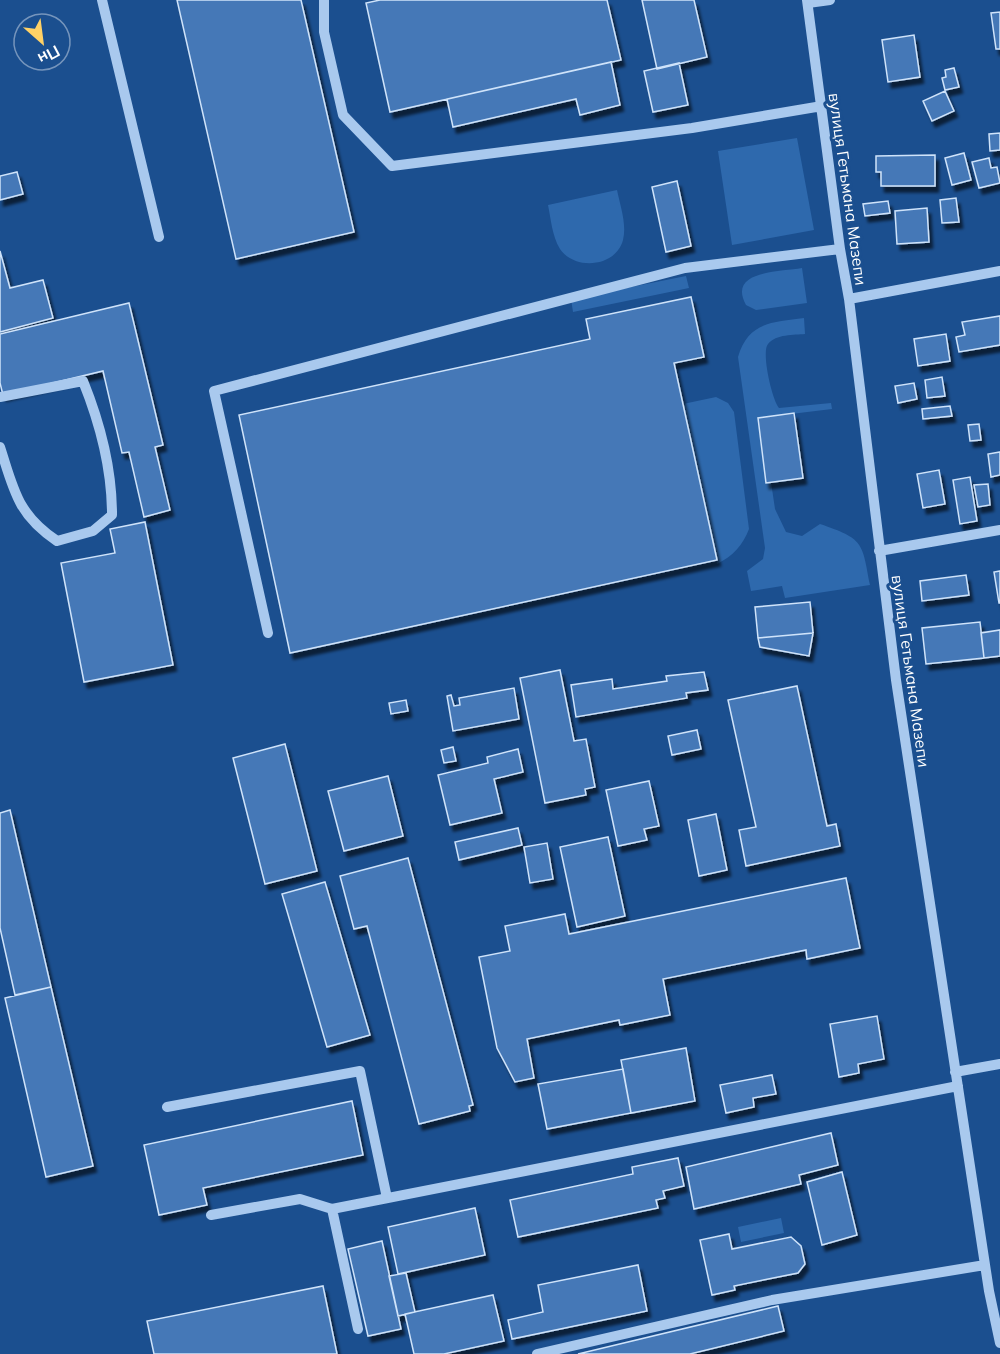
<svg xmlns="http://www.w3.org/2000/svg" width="1000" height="1354" font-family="Mulish,sans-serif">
	<defs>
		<filter id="shadow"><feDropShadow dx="3.5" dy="6" stdDeviation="1.5" flood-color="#0009"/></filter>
	</defs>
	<rect width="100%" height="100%" fill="#1b4f8f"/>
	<!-- green -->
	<path fill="#2e69ad" d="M797,138L814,230L732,245L718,151Z
		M617,190C620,205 627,224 623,240C616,267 575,271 560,249C552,236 551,219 548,205Z
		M802,268L807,303L756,310L746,305C727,270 780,272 802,268Z
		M686,276L689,288L573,312L571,299Z
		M804,318L805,334C794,335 776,334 768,344C761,352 772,400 779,408L831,403L832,409L758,418L766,483L771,482L775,509L786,532L802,536L820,524C864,539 862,542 870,585L785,598L782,586L751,591L747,571L763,559L765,548L738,357C748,322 773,322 804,318Z
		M716,397L728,403L734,412L749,529C743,545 733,556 717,564L683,404Z
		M781,1218L784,1233L741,1242L738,1227Z"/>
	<!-- building -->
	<path fill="#4478b7" stroke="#cfe3fa" stroke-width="1.5" filter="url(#shadow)" d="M177,0H301L354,232L236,259Z
		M380,0H607L621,60L390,112L366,3Z
		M642,0H694L707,57L657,69Z
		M1000,12V49H996L991,13Z
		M914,35L920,77L888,82L882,40Z
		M611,62L620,105L580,115L576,99L453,127L447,99Z
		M679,63L688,105L653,112L644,71Z
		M954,68L959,87L945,90L942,78L946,77L945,70Z
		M945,91L954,111L932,121L923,101Z
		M1000,133V150L990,151L989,134Z
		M964,153L971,180L952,185L945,158Z
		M935,155V186H881V172H876V156Z
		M989,158L991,168L997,167L1000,183L979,188L972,162Z
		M17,172L23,194L0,200V176Z
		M677,181L691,246L666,252L652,187Z
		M956,198L959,222L942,223L940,200Z
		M888,201L890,213L865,216L863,204Z
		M927,208L929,242L897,244L895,211Z
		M0,251L10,288L43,280L53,318L0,332Z
		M691,297L704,357L674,363L717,560L290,653L239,415L590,339L586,319Z
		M129,303L163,445L155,447L170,510L144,517L129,452L122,453L103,371L3,395L0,383V334Z
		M1000,316V345L959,352L956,337L965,335L962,322Z
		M946,334L950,361L918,366L914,339Z
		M942,377L945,396L927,398L925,380Z
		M914,383L917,399L898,403L895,386Z
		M950,406L952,416L923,419L922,409Z
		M794,413L803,478L766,483L758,418Z
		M979,424L981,440L970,441L968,425Z
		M1000,452V475L991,477L988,454Z
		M939,470L945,504L923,508L917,474Z
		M970,477L977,521L960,524L953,480Z
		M988,484L990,505L978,507L974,485Z
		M145,522L173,665L84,682L61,563L115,553L110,529Z
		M1000,571V603H999L994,572Z
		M966,575L969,595L922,601L920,581Z
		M810,602L813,633L758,638L755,607Z
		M980,622L984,658L926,664L922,628Z
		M1000,630V656L984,658L981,633Z
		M813,633L809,656L760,647L758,638Z
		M560,670L574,741L586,739L595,787L585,789L586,795L545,803L520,678Z
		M704,672L708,690L686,693L687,698L576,717L571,685L612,679L613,689L667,681L666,676Z
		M797,686L827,826L836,824L840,846L746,866L739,830L756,827L728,700Z
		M514,688L519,719L453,731L447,696L451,695L454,706L460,705L459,698Z
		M406,700L408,711L391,714L389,703Z
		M697,730L701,749L672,755L668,736Z
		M285,744L317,871L265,884L233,758Z
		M453,747L456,761L444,763L441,750Z
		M518,749L523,772L494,779L502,813L450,825L438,775L488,763L487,757Z
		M388,776L403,836L344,851L328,791Z
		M649,781L659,826L644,829L647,840L618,846L606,790Z
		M10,810L51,987L15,995L0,928V813Z
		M716,814L727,870L699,876L688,820Z
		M518,828L522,845L459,860L455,842Z
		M608,837L625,916L577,927L560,847Z
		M547,843L553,879L530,883L524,847Z
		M408,858L473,1105L469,1106L470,1111L419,1124L367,926L354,929L340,876Z
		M846,878L860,948L807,959L806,950L663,979L670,1015L620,1025L619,1020L527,1039L534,1078L515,1082L497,1048L479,957L510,951L505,926L565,914L569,934Z
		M325,882L370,1035L327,1047L282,894Z
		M51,987L93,1166L46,1177L5,998Z
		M877,1016L884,1059L858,1064L859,1073L839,1077L830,1024Z
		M686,1048L695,1101L631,1113L621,1060Z
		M623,1069L631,1113L547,1129L538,1084Z
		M772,1075L776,1094L753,1098L754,1107L726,1113L720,1085Z
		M352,1101L363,1155L203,1188L207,1205L159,1215L144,1145Z
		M831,1133L838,1165L799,1175L801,1184L694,1209L686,1167Z
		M678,1158L684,1186L663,1191L665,1198L656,1200L658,1208L518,1237L510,1200L633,1174L632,1167Z
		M842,1172L857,1235L822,1245L807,1182Z
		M475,1208L485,1255L398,1274L388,1227Z
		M729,1234L732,1249L791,1237L801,1246L805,1264L798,1273L734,1286L735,1290L712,1295L700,1240Z
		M382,1241L401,1329L368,1336L348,1249Z
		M638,1265L647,1311L512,1339L508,1320L543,1312L538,1285Z
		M406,1273L415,1312L398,1316L389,1276Z
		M323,1286L337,1354H154L147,1321Z
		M493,1295L504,1341L444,1354H414L405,1314Z
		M778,1306L784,1331L690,1354H578Z"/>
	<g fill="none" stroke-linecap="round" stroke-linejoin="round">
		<!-- minor -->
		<path stroke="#a9c9ee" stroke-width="10" d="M102,0L159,237
			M324,0V32L343,115L392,166L692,128L822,106
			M807,0L840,249L849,299L896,680L989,1291L1000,1343
			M808,3L830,0
			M849,299L1000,271
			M0,397L83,381C100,423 112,470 112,515L93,531L57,541C17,514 14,490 0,447
			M879,551L1000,530
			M268,633L214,391L685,268L840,249
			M955,1072L1000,1064
			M167,1107L360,1071L387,1198
			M332,1209L358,1329
			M211,1215L300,1199L332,1209L958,1086
			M537,1354L772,1300L985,1265"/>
	</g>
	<g text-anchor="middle" stroke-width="6" stroke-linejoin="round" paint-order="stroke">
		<!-- street labels -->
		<g font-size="16" fill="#fff" stroke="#1b4f8f">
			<text transform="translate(848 189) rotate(82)" y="6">вулиця Гетьмана Мазепи</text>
			<text transform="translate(911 671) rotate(82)" y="6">вулиця Гетьмана Мазепи</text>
		</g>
	</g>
	<!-- north arrow -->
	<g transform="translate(42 42) rotate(152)"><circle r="28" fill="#1b4f8f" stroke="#7695bc" stroke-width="1.5"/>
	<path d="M0-4.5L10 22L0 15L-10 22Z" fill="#ffd166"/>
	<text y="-9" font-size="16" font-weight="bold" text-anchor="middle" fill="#ffffff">Пн</text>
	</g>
</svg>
